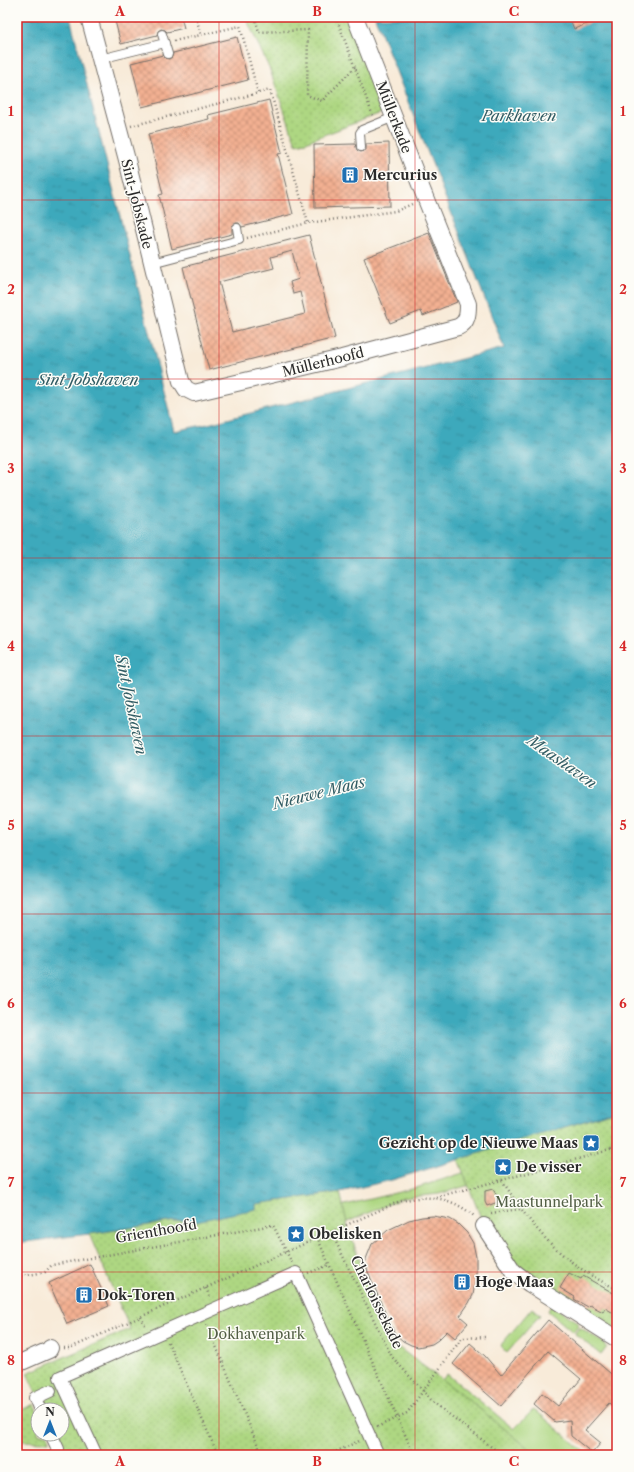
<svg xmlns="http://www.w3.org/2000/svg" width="634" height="1472" font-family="'Libre Caslon Text',serif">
	<defs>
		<pattern id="park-dots" width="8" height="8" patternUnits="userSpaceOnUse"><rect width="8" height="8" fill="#aed782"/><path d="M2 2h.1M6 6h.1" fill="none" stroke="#96b970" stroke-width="1.8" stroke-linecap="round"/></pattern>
		<pattern id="water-ripples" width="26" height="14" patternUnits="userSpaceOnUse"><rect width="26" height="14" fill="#3da9bc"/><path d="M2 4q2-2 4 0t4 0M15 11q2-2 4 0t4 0" fill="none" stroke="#338a99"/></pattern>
		<pattern id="building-cross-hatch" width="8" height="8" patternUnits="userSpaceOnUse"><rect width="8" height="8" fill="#f3b092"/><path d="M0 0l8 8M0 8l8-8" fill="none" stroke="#c58f77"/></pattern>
	</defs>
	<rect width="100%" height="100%" fill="#fdfcf7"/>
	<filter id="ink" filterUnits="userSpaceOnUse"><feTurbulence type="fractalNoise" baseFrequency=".025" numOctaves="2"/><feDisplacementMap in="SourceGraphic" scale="8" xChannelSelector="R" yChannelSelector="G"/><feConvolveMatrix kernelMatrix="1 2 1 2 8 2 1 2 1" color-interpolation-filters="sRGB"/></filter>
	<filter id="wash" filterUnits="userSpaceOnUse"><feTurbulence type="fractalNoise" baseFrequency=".012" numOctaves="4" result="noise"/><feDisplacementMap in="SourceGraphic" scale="16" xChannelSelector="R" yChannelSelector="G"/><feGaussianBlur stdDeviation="0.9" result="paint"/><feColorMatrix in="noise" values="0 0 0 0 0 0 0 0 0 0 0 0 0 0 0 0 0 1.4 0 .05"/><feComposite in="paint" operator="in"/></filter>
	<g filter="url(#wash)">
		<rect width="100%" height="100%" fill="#f8ebd9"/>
		<!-- green -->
		<path fill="#aed782" stroke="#6c8156" d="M491,1164L477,1183L439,1194L403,1198L308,1239L299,1216L416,1188Z
			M551,1305L577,1322L579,1324L573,1332L548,1311Z
			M532,1308L540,1315L507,1353L500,1346Z
			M579,1328H581L605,1344L607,1347L601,1355L576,1335L575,1333Z
			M447,1374L514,1429L534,1409L588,1455H516L433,1390Z"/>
		<!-- park -->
		<path fill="url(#park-dots)" stroke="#6c8156" d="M247,17H348L386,111L306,142L296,144L270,70L246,18Z
			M617,1111V1339L530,1284L484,1226L458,1159Z
			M340,1192L349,1232L391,1342L461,1394L537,1455H64L55,1434H62V1410H44L27,1373L130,1329L89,1234L256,1209L255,1204Z
			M34,1404L38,1413V1434H48L49,1442L17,1441V1412Z"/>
		<!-- water -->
		<path fill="url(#water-ripples)" stroke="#346a74" d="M17,17H70L174,431L208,424L504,348L375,17H617V1111L392,1180L340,1192L256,1204V1209L186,1223L183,1220H181L89,1234L17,1243Z"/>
		<g id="blocks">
			<!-- building -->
			<path fill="url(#building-cross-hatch)" fill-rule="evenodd" d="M114,17H181L184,28L167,32L165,30L161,29L158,31L157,35L121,44Z
				M569,17H603V18L574,29Z
				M237,37L248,80L142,107L131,63L163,55L165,58L169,59L172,57L173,53Z
				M269,100L282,153L278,154L293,214L242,227L239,223H236L232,226V234L172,249L159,195L163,194L148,134L209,119L208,115Z
				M389,143L390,206L315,208L314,145L355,144L357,150L361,152L366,150V144Z
				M429,233L457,302L423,316L421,311L390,323L364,258Z
				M309,235L335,338L209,370L183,267ZM292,251L299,279L290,282L293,294L300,292L305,314L232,332L219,282L274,268L271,257Z
				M493,1189L498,1198V1202L487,1206L485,1202V1191Z
				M433,1216L450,1219L458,1224L467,1233L473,1243L476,1257V1277L473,1295L469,1303L460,1316L468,1323L455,1338L447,1331L438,1340L432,1344L418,1347L411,1345L403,1341L395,1334L383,1308L367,1269L366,1259L372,1244L388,1230L409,1220L422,1217Z
				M90,1264L109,1306L67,1324L49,1283Z
				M569,1273L581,1279L583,1276L617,1295V1315L605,1308L603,1312L590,1305L588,1307L574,1299L575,1297L560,1288Z
				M548,1320L617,1379V1410L609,1403L585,1430L601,1443L592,1453L571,1436L570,1420L555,1422L534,1404L542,1393L558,1406L581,1379L548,1351L501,1406L453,1364L470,1343L485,1356L501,1375Z"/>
		</g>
	</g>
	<g filter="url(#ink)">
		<use href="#blocks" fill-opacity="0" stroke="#736e68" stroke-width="1"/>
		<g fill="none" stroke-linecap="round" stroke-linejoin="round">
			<!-- service casing -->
			<g stroke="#736e68" stroke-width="10">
				<path id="service" d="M162,34L168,54
					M100,59L165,43
					M361,147L360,133L362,130L394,117
					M152,263L239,240L237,228"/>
			</g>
			<!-- pedestrian casing -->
			<g stroke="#736e68" stroke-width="14">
				<path id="pedestrian" d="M40,1410L35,1398L50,1391
					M51,1434L58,1449L56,1455
					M96,1455L60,1377L296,1273L378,1455"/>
			</g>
			<!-- minor casing -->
			<g stroke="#736e68" stroke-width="18">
				<path id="minor" d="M89,17L127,160L181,381L186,389L194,393L342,358L458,327C468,322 468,313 468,304L421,187L355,17
					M484,1226L513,1271L530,1284L617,1339
					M17,1364L49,1350L50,1348"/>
			</g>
			<!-- path -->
			<path stroke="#736e68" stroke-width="2.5" stroke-dasharray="1 3" stroke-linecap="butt" d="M196,17L201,35
				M255,17L259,32L308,30L307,95L322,101L355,67
				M336,17L373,116
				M174,41L240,26L258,93
				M131,126L270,90L308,223
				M247,238L308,223L396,211L412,204
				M502,1180C533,1230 563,1264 617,1289
				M436,1197L502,1180L617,1148
				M491,1213L520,1209
				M331,1232L392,1357L433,1402L502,1455
				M317,1237L414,1455
				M308,1273L329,1265
				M17,1277L45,1272L52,1265L273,1225L292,1263
				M206,1288L210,1298
				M141,1317L146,1327
				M207,1325L262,1455
				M168,1342L218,1455
				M64,1348H70L84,1342L398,1202C427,1194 450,1196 474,1216
				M377,1427L407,1413L462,1338L486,1337
				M329,1455L359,1441
				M354,1455L364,1450"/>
			<!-- service -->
			<use href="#service" stroke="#fff" stroke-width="8"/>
			<!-- pedestrian -->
			<use href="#pedestrian" stroke="#fff" stroke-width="12"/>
			<!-- minor -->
			<use href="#minor" stroke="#fff" stroke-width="16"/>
		</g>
	</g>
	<!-- grid -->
	<path fill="none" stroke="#d62828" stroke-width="1" stroke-opacity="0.55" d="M219,17V1455M415,17V1455M17,200H617M17,379H617M17,558H617M17,736H617M17,914H617M17,1093H617M17,1272H617"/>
	<!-- icons -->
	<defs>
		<g id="building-square" transform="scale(0.9)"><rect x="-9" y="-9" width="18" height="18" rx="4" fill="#1f6fb2" stroke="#fdfcf7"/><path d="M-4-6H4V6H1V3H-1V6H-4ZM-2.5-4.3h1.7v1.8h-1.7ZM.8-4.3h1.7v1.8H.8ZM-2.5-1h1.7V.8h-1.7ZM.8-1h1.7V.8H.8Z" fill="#fff"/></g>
		<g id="sight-square" transform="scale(0.9)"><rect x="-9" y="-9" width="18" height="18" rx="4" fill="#1f6fb2" stroke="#fdfcf7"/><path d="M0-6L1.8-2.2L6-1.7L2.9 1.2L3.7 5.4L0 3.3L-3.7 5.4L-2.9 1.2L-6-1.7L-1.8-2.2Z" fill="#fff"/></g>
	</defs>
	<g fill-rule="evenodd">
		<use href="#building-square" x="350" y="175"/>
		<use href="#sight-square" x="591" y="1143"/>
		<use href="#sight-square" x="503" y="1167"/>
		<use href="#sight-square" x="296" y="1234"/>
		<use href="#building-square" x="462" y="1282"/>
		<use href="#building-square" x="84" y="1295"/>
	</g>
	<g text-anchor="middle" stroke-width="3" stroke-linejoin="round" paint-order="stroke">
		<!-- street labels -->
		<g font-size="14" fill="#2b2b2b" stroke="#fdfcf7">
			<text transform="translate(394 117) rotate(69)" y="5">Müllerkade</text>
			<text transform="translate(137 204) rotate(76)" y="5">Sint-Jobskade</text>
			<text transform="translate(323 362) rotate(-14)" y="5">Müllerhoofd</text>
			<text transform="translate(156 1231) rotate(-10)" y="5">Grienthoofd</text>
			<text transform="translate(377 1302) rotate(64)" y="5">Charloissekade</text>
		</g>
		<!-- poi labels -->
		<g font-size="14" font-weight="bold" fill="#2b2b2b" stroke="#fdfcf7" text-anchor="start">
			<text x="363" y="180">Mercurius</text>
			<text x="578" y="1148" text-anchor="end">Gezicht op de Nieuwe Maas</text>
			<text x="516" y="1172">De visser</text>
			<text x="309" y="1239">Obelisken</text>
			<text x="475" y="1287">Hoge Maas</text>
			<text x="97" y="1300">Dok-Toren</text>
		</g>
		<!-- park labels -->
		<g font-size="14" fill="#525f45" stroke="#fdfcf7">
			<text x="549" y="1207">Maastunnelpark</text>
			<text x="256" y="1339">Dokhavenpark</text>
		</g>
		<!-- water labels -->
		<g font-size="15" font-style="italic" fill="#325d65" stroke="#fdfcf7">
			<text x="519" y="121">Parkhaven</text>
			<text x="88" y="385">Sint Jobshaven</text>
			<text transform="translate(131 705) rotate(78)" y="5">Sint Jobshaven</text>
			<text transform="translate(562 762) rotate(35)" y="5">Maashaven</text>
			<text transform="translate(319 793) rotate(-14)" y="5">Nieuwe Maas</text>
		</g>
	</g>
	<!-- margin -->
	<rect width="634" height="1472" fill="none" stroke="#fdfcf7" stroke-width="44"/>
	<!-- north arrow -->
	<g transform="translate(50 1422)"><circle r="19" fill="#fdfcf7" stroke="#a9a8a5"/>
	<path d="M0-3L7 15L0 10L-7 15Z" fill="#1f6fb2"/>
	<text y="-6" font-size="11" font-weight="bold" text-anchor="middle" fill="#2b2b2b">N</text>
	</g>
	<rect x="22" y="22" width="590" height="1428" fill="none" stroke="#d62828" stroke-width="1.5"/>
	<g font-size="13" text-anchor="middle" font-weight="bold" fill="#d62828">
		<text x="120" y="16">A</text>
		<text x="317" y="16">B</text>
		<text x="514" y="16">C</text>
		<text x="11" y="116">1</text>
		<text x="623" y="116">1</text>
		<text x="11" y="294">2</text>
		<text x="623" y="294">2</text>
		<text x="11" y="473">3</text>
		<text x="623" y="473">3</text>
		<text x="11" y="651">4</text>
		<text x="623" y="651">4</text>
		<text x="11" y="830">5</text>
		<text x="623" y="830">5</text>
		<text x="11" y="1008">6</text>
		<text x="623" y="1008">6</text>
		<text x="11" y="1187">7</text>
		<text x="623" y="1187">7</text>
		<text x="11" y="1365">8</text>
		<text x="623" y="1365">8</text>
		<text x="120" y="1466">A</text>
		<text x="317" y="1466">B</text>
		<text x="514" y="1466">C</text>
	</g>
</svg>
